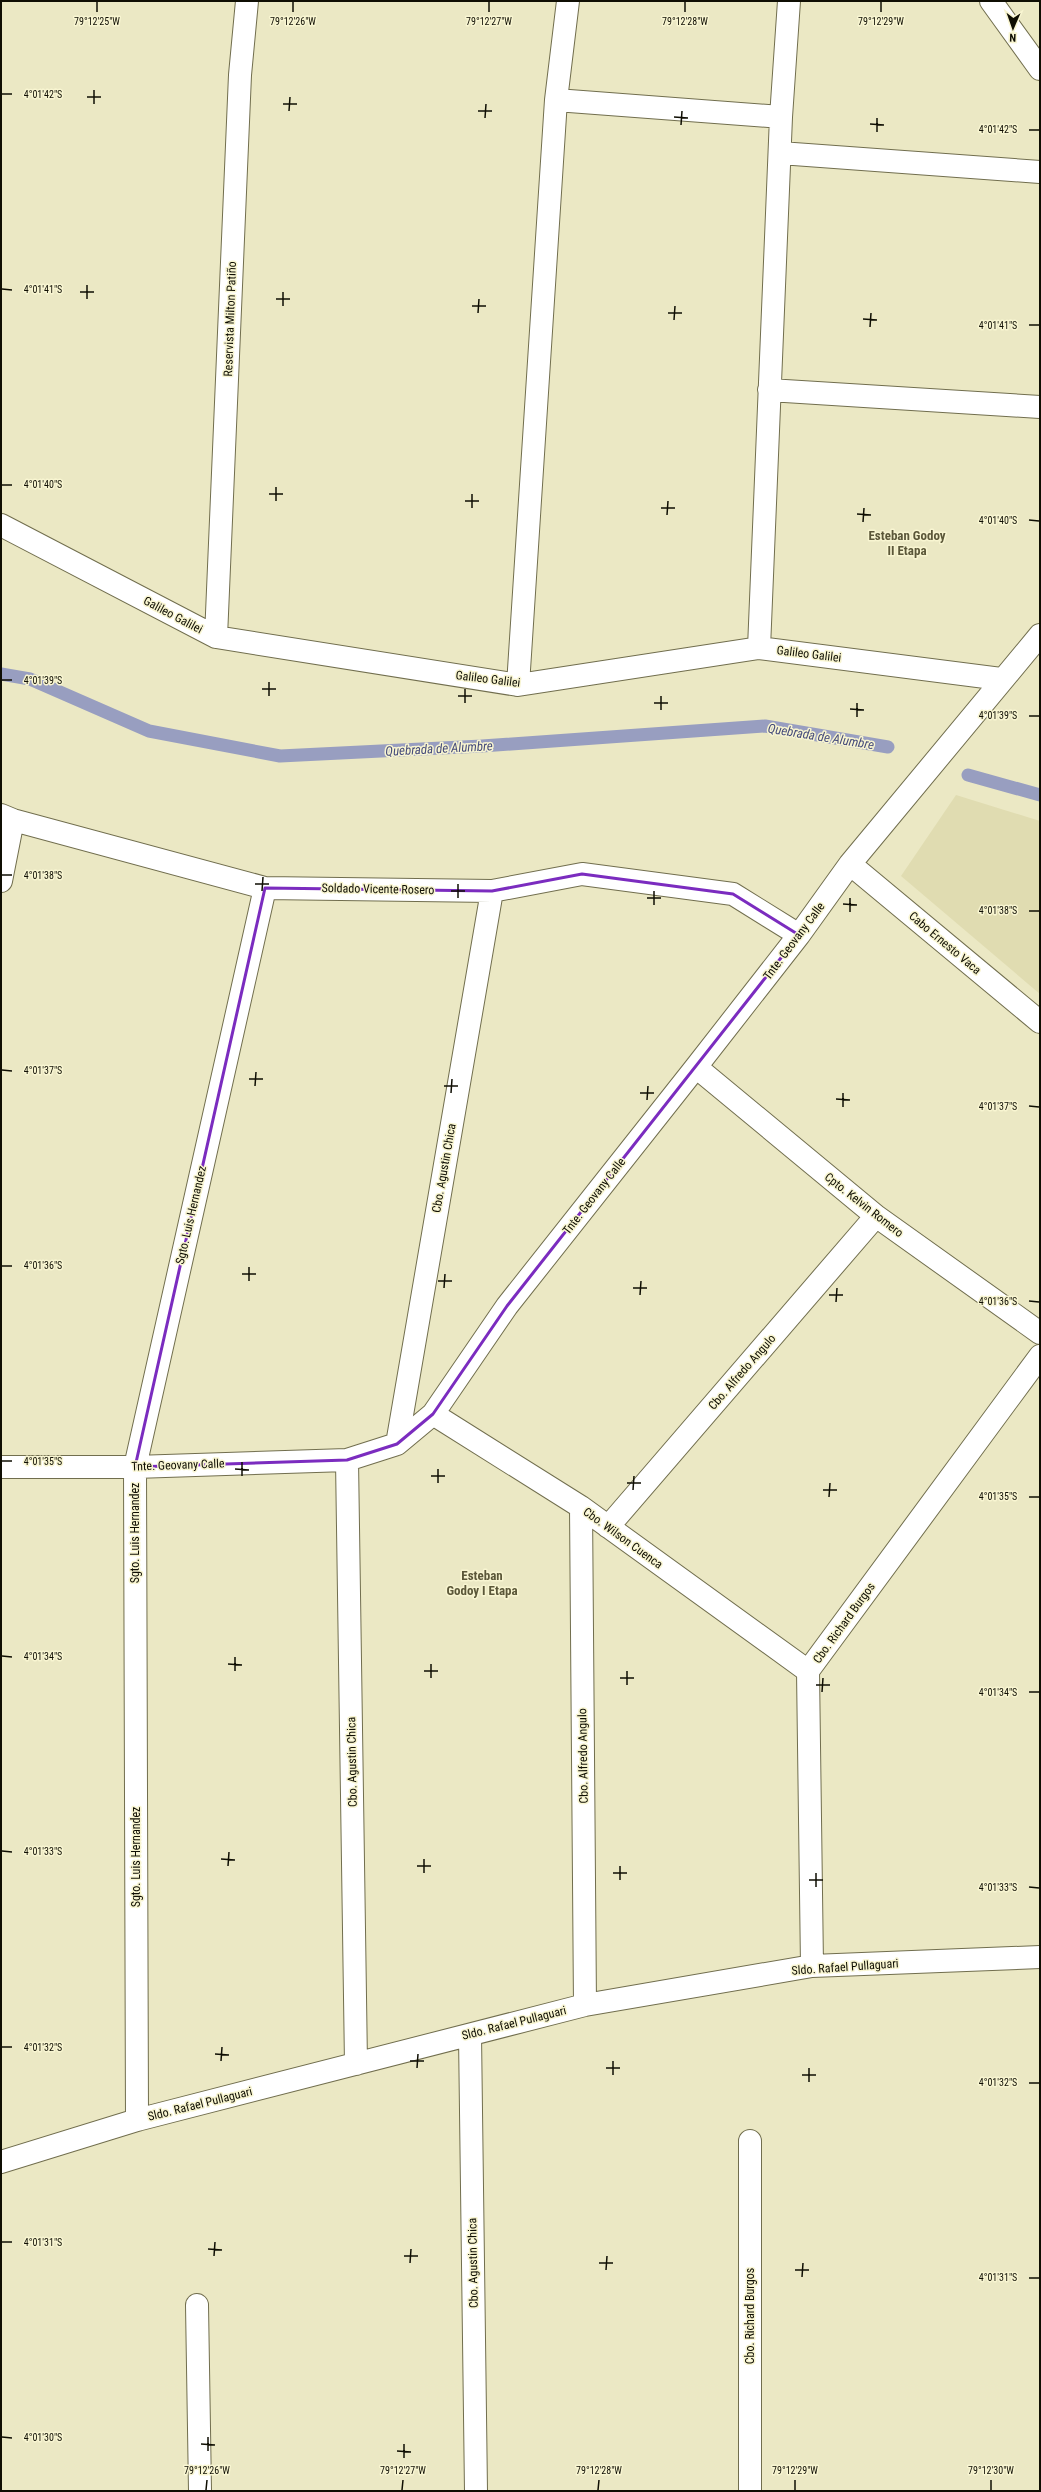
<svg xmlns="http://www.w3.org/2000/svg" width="1041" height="2492" font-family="'Roboto Condensed',sans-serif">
	<rect width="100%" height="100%" fill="#ebe8c4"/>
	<!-- built -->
	<path fill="#e0dcb1" d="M956,795L1040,821V994L901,876Z"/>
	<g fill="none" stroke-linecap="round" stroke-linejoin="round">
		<!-- stream -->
		<path stroke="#989ec0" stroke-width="13" d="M1,674L30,679L149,731L280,756L482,746L765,726L888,747
			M968,775L1040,795"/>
		<!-- minor casing -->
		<g stroke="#716e4e" stroke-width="24">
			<path id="minor" d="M991,1L1040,69
				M556,100L781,117
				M780,153L1040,172
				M769,390L1040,407
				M1,525L216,637L518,685L759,648L1001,679
				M216,637L240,75L247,1
				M759,648L781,117L789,1
				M518,685L556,100L568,1
				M1,815L13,820L265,888L492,891L582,874L733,894L799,935
				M850,864L1040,1022
				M1,881L13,820
				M696,1067L876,1216L1040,1333
				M433,1414L581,1507L808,1671
				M397,1444L492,891
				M347,1460L356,2064
				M1,1467H135L347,1460L397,1444L433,1414L507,1306L696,1067L799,935L850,864L1040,635
				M581,1507L585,2005
				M608,1527L876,1216
				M812,1966L808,1671L1040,1356
				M470,2035L476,2491
				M137,2120L135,1467L265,888
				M1,2162L137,2120L585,2005L812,1966L1040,1957
				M197,2305L200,2491
				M750,2491V2141"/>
		</g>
		<!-- minor -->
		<use href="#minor" stroke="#fff" stroke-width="22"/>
	</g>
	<!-- marked area -->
	<path fill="none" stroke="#7b2cbf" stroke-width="3" stroke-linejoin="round" d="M582,874L733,894L799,935L507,1306L433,1414L397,1444L347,1460L135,1467L265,888L492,891Z"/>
	<!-- ticks -->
	<path fill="none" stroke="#0f0e03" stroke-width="1.5" d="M97,12V2M293,12V2M489,12V2M685,12V2M881,12V2M2,94H12M87,97H101M94,104V90M283,104H297M289,111L290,97M478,111H492M674,117L688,118M485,118L486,104M870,124L884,125M681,125L682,111M1029,130H1039M877,132V118M2,289L12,290M80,292H94M87,299V285M276,299H290M283,306V292M472,306H486M478,313L479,299M668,313H682M863,319L877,320M674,320L675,306M1029,325H1039M870,327L871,313M2,485H12M269,494H283M276,501V487M465,501H479M472,508V494M661,508H675M857,514L871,515M667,515L668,501M1029,520L1039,521M863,522L864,508M2,680H12M262,689H276M269,696V682M458,696H472M465,703V689M654,703H668M850,709L864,710M661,710V696M1029,716H1039M857,717V703M2,875H12M255,884H269M262,891L263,877M451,891H465M458,898V884M647,898H661M843,904L857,905M654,905V891M1029,911H1039M850,912V898M2,1070L12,1071M249,1079H263M255,1086L256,1072M444,1086H458M451,1093L452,1079M640,1093H654M836,1099L850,1100M647,1100L648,1086M1029,1106L1039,1107M843,1107V1093M2,1266H12M242,1274H256M249,1281V1267M438,1281H452M444,1288L445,1274M633,1288H647M640,1295L641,1281M829,1295H843M1029,1301L1039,1302M836,1302L837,1288M2,1461H12M235,1469L249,1470M242,1476V1462M431,1476H445M438,1483V1469M627,1483H641M633,1490L634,1476M823,1490H837M829,1497L830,1483M1029,1497H1039M2,1656L12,1657M228,1664L242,1665M235,1671V1657M424,1671H438M431,1678V1664M620,1678H634M627,1685V1671M816,1685H830M822,1692L823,1678M1029,1692H1039M2,1851L12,1852M221,1859L235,1860M228,1866L229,1852M417,1866H431M424,1873V1859M613,1873H627M620,1880V1866M809,1880H823M816,1887V1873M1029,1887L1039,1888M2,2047H12M215,2054L229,2055M221,2061L222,2047M410,2061H424M417,2068L418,2054M606,2068H620M613,2075V2061M802,2075H816M809,2082V2068M1029,2083H1039M2,2242H12M208,2249L222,2250M214,2256L215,2242M404,2256H418M410,2263L411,2249M599,2263H613M606,2270L607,2256M795,2270H809M802,2277L803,2263M1029,2278H1039M2,2437L12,2438M201,2444L215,2445M208,2451V2437M397,2451L411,2452M404,2458V2444M206,2490L207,2480M402,2490L403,2480M598,2490L599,2480M795,2490V2480M991,2490V2480"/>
	<g text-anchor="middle" stroke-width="3" stroke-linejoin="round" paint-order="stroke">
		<!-- street labels -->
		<g font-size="12" fill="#0f0e03" stroke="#f8f5d1">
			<text transform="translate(230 319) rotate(-88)" y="4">Reservista Milton Patiño</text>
			<text transform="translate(173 615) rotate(28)" y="4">Galileo Galilei</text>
			<text transform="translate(809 654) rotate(7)" y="4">Galileo Galilei</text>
			<text transform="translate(488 679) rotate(7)" y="4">Galileo Galilei</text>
			<text transform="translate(378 889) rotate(1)" y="4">Soldado Vicente Rosero</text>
			<text transform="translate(794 941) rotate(-53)" y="4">Tnte. Geovany Calle</text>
			<text transform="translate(945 943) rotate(40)" y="4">Cabo Ernesto Vaca</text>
			<text transform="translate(444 1168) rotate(-80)" y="4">Cbo. Agustin Chica</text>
			<text transform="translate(594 1196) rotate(-52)" y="4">Tnte. Geovany Calle</text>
			<text transform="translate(864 1205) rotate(38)" y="4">Cpto. Kelvin Romero</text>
			<text transform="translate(191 1215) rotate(-77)" y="4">Sgto. Luis Hernandez</text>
			<text transform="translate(742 1372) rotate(-49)" y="4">Cbo. Alfredo Angulo</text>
			<text transform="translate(178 1465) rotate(-2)" y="4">Tnte. Geovany Calle</text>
			<text transform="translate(135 1533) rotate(-90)" y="4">Sgto. Luis Hernandez</text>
			<text transform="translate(623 1538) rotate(36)" y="4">Cbo. Wilson Cuenca</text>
			<text transform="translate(844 1623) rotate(-54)" y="4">Cbo. Richard Burgos</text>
			<text transform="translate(583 1756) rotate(-91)" y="4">Cbo. Alfredo Angulo</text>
			<text transform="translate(352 1762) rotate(-91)" y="4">Cbo. Agustin Chica</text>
			<text transform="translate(136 1857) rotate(-90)" y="4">Sgto. Luis Hernandez</text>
			<text transform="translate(845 1967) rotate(-4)" y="4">Sldo. Rafael Pullaguari</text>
			<text transform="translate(514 2023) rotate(-14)" y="4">Sldo. Rafael Pullaguari</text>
			<text transform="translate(200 2104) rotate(-14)" y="4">Sldo. Rafael Pullaguari</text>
			<text transform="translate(473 2263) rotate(-91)" y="4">Cbo. Agustin Chica</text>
			<text transform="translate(750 2316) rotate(-90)" y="4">Cbo. Richard Burgos</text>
		</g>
		<!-- neighbourhood labels -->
		<g font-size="13" font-weight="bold" fill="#5b5739" stroke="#f8f5d1">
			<text x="907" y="540">Esteban Godoy<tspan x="907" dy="15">II Etapa</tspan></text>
			<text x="482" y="1580">Esteban<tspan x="482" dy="15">Godoy I Etapa</tspan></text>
		</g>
		<!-- water labels -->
		<g font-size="13" font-style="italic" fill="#444a7a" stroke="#f8f5d1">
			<text transform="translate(821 736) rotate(9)" y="5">Quebrada de Alumbre</text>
			<text transform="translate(439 748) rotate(-3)" y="5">Quebrada de Alumbre</text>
		</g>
	</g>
	<g font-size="10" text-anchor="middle" fill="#0f0e03" stroke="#f8f5d1" stroke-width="3" stroke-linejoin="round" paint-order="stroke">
		<text x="97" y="25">79°12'25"W</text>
		<text x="293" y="25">79°12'26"W</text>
		<text x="489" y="25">79°12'27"W</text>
		<text x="685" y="25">79°12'28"W</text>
		<text x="881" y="25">79°12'29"W</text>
		<text x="43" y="98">4°01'42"S</text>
		<text x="998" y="133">4°01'42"S</text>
		<text x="43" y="293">4°01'41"S</text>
		<text x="998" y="329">4°01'41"S</text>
		<text x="43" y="488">4°01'40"S</text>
		<text x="998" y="524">4°01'40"S</text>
		<text x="43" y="684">4°01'39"S</text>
		<text x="998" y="719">4°01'39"S</text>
		<text x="43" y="879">4°01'38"S</text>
		<text x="998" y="914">4°01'38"S</text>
		<text x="43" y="1074">4°01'37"S</text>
		<text x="998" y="1110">4°01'37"S</text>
		<text x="43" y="1269">4°01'36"S</text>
		<text x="998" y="1305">4°01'36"S</text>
		<text x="43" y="1465">4°01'35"S</text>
		<text x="998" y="1500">4°01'35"S</text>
		<text x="43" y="1660">4°01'34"S</text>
		<text x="998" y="1696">4°01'34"S</text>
		<text x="43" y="1855">4°01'33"S</text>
		<text x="998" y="1891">4°01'33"S</text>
		<text x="43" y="2051">4°01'32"S</text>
		<text x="998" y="2086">4°01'32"S</text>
		<text x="43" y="2246">4°01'31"S</text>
		<text x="998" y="2281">4°01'31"S</text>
		<text x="43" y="2441">4°01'30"S</text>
		<text x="207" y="2474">79°12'26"W</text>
		<text x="403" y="2474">79°12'27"W</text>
		<text x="599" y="2474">79°12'28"W</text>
		<text x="795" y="2474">79°12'29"W</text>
		<text x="991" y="2474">79°12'30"W</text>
	</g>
	<!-- border -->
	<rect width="1041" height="2492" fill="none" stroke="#0f0e03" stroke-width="4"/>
	<!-- north arrow -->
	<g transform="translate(1013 28) rotate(182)" stroke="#f8f5d1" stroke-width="3" paint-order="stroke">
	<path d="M0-3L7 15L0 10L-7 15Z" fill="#0f0e03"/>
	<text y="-6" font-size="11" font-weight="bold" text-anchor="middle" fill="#0f0e03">N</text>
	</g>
</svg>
